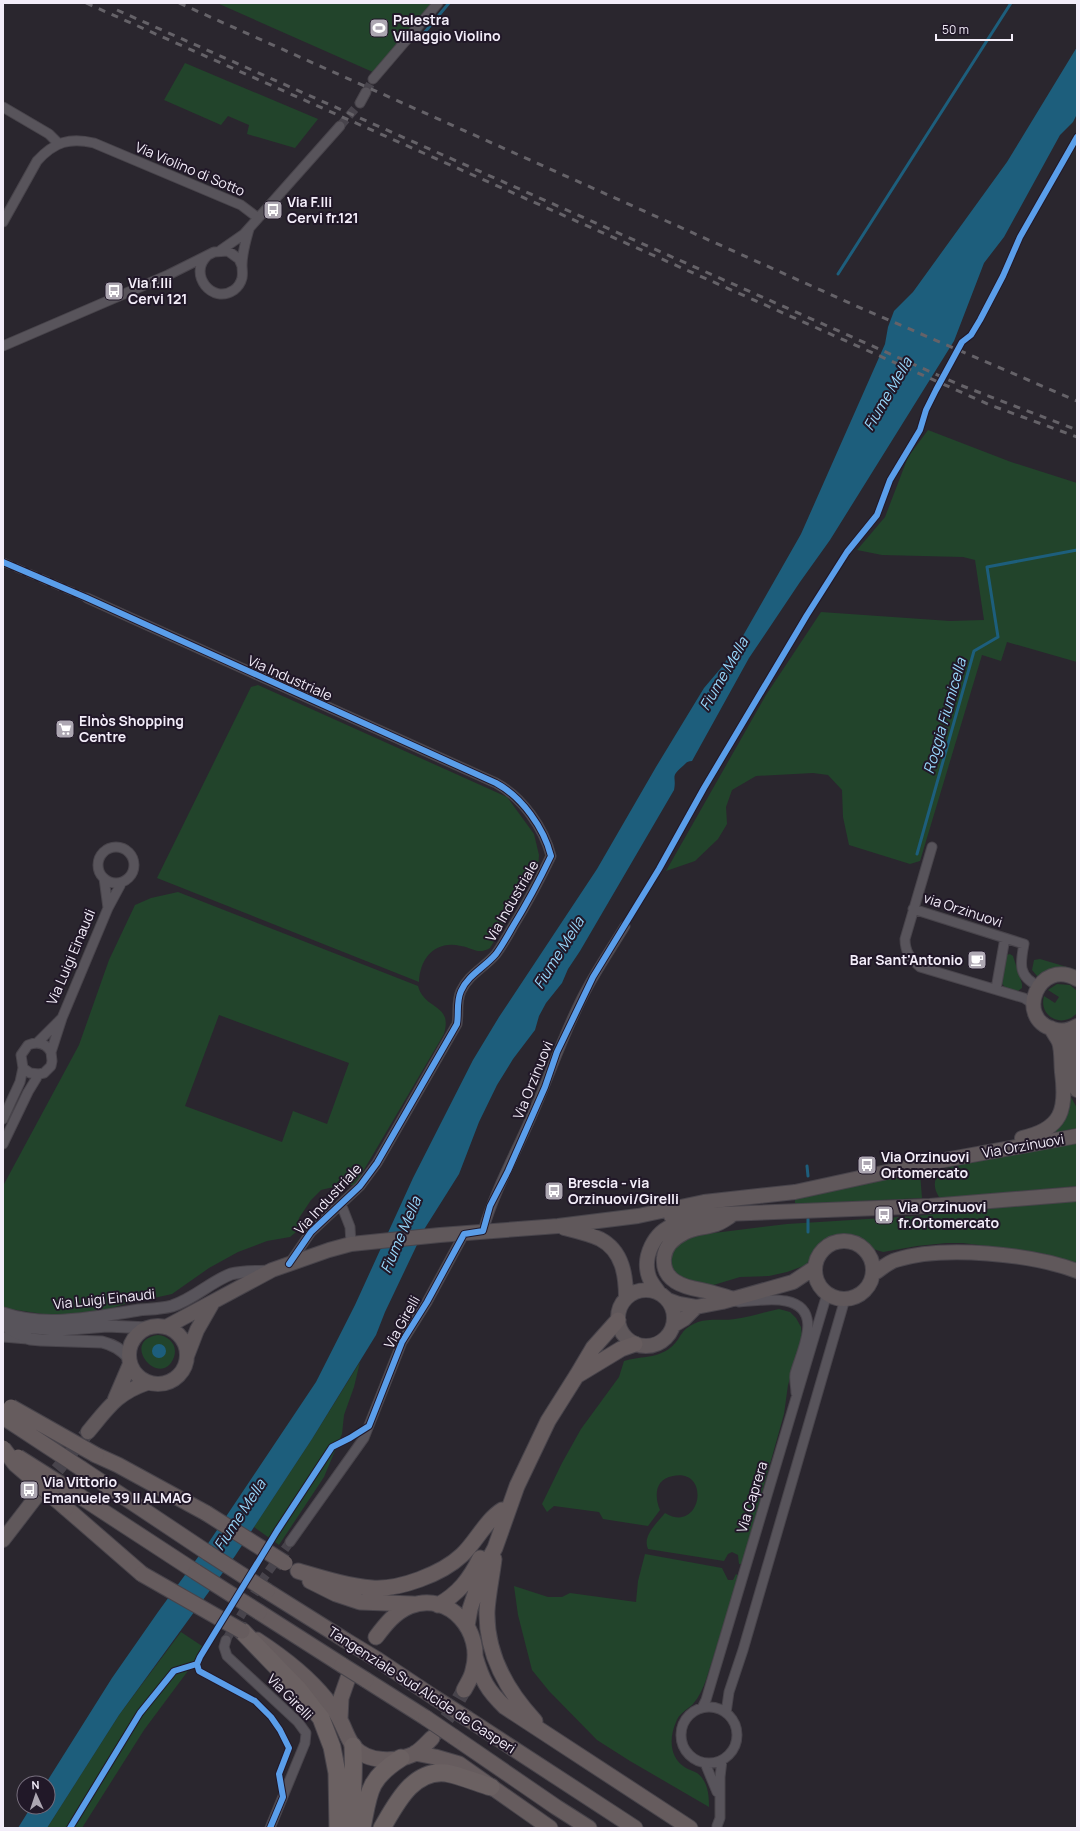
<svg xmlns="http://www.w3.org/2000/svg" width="1080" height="1831" font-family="Manrope,sans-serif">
	<rect width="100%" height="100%" fill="#2a262e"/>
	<!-- green -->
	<path fill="#22442b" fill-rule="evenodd" d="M217,3H433L375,73Z
		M185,63L318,119L295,148L247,134L249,125L228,116L221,125L164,100Z
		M928,430L1011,462L1077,483V662L1007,642L1001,661L982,655L920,861L910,864L849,845L843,817L842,790L828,775L813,773L756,776L732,790L726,807L727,824L718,839L695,861L666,871L766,695L821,612L950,621L984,620L975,560L963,557L882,555L857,550L885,517L908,457Z
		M258,685L507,797L534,834L539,855L538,868L490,948C478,955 473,948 461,946C435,940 420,958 419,982L157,878L251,687Z
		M178,892L418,986C425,1011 453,1003 444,1034L355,1185H342L321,1190L311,1200L299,1218L296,1232L290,1237L267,1241L238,1252L209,1268L172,1294L154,1298L139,1299L104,1311L78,1314H43L3,1308V1186L79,1045L109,960L135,905L151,898ZM219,1015L349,1063L327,1124L293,1111L282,1142L185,1106Z
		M1010,954L1013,956L1022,984V988L1018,991L1007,990L1000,981L1002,962L1007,955Z
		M1040,959L1077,970V975L1037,976L1032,970L1034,960Z
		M1057,984L1070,985L1077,991V1013C1063,1029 1038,1017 1044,996L1055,1003L1059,997L1048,990Z
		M1068,1092L1077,1108V1128L1052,1133Z
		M1077,1143V1186L944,1198L939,1197C929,1181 938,1171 953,1166Z
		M920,1173L922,1198L798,1204L795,1203V1198L798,1196Z
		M1077,1200V1263L1041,1253L963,1243H946L917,1246L883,1252L870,1248L855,1239L836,1236L820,1243L806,1265L787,1272L769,1276L740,1277L707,1287L672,1277L668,1257L680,1243L698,1235L787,1224L916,1216Z
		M779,1309L790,1312L796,1318L801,1327L802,1337L788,1385L784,1414L742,1564H739L738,1555L732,1552L728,1554L724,1561L648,1549C642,1536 657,1523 665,1513C701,1535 712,1468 673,1476C655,1479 654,1496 660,1510L648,1526L603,1519L599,1512L554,1506L547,1512L542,1504L562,1463L581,1429L619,1377L624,1361C639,1356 656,1359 670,1348C683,1338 678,1330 698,1322C710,1318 723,1321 735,1319C750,1317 764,1312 779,1309Z
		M158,1335C169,1336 178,1345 174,1357C161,1391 118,1341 158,1335Z
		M360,1362L354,1387L344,1415L342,1434L324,1477L279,1545L254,1527L312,1439Z
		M645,1554L722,1568L728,1580H733L736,1574L739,1576L706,1680C703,1688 699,1697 693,1704C687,1710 679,1713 676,1722C669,1738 669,1758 686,1768C689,1770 694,1771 697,1773C708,1781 709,1795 709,1807L630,1761L597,1740L549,1691L532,1670L518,1615L514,1586L548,1597H562L570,1593L636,1602L638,1581Z
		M181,1632L205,1648L144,1730L82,1828H47L119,1715Z"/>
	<!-- water -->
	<path fill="#1d5e7c" d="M1077,47V114L1073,122L1060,135L1004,237L984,263L954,341L830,540L800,582L749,658L692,761C688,761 687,762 684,765C669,778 677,775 674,790L580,951L568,969L562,983L546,1003L539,1016L535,1030L513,1059L497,1085L479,1122L459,1174L425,1228L385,1312L376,1335L312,1439L235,1556L119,1715L47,1828H18L31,1807H48V1783H46L112,1678L158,1612L209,1542L316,1382L355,1305L413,1178L473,1060L499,1017L597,869L656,767L704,688L721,668L740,641L801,534L885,344L888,327L894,311L913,292L1007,162Z
		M152 1351a7 7 0 1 1 14 0a7 7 0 1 1-14 0Z"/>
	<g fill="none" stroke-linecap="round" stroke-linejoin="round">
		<!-- stream -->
		<path stroke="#1d5e7c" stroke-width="3" d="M420,38L449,3
			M838,274L1011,3
			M917,854L974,651L998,637L987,567L1077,550
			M807,1166L808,1176
			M808,1232V1219"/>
		<!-- minor-tunnel -->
		<path stroke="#48444c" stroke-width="9" stroke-dasharray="9 4.5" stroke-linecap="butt" d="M366,92L373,79
			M340,126L360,103
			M3,562L87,598
			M226,1640L265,1576L290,1542"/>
		<!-- primary-tunnel -->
		<path stroke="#48444c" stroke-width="14" stroke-dasharray="14 7" stroke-linecap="butt" d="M44,1486L88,1432"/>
		<!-- trunk-tunnel -->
		<path stroke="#48444c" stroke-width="15" stroke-dasharray="15 8" stroke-linecap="butt" d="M348,1678L376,1637
			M433,1737L450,1714L464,1690"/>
		<!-- minor casing -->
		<g stroke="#48444b" stroke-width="11">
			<path id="minor" d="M373,79L438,3
				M360,103L366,92
				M3,107L49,134L59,144
				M3,222L37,161C54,142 70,137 94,143L241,205L258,218
				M221,250L244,234L340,126
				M207,256C188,274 212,305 234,290C238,287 241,282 242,278C243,273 242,270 242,265C242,253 246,240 249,229
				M3,346L168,275L214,252L228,251L239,259L242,266
				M87,598L496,783C522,797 544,828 551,856C539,881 526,905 512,928C507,937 502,946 496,954C485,967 468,975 461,991C456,1002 459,1013 457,1024L377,1163L360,1186L311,1232L289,1264
				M932,847L905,939C905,952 910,958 920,967L1024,998L1033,1004
				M98 865a18 18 0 1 1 36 0a18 18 0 1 1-36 0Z
				M104,878L108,908
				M913,909L1024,944C1020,964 1018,977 1039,986
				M996,989L1005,938
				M37,1043L61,1019
				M51,1052C46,1043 38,1041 28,1045L21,1055L23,1068L30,1073L39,1074L44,1073L51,1066L52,1061L51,1052L62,1018L108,908L122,882
				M3,1119L20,1082L23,1068
				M3,1144L28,1092L39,1074
				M341,1204L350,1227L351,1244
				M483,1231C494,1193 513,1158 529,1122C548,1080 562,1037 583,996C595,972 611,949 625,926
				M739,1302C754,1301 771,1298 786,1301C825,1309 801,1351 795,1374C794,1380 796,1387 796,1393
				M3,1337L27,1339
				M290,1542L364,1438L402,1342L427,1302L464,1234
				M226,1640L224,1647L227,1656L298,1722L306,1733L305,1743L270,1828
				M681 1735a28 28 0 1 1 56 0a28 28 0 1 1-56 0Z
				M702,1708L706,1700L827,1294
				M726,1713L729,1692L743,1650L845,1299
				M705,1763L717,1792
				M717,1826L720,1818V1777L722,1760"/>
		</g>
		<!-- tertiary casing -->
		<g stroke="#48444b" stroke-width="13">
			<path id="tertiary" d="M3,1313C46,1328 95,1317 139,1310C150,1309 161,1309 172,1306C194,1299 210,1282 231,1274C242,1271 257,1272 268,1271
				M3,1323L34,1328L59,1330L107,1326L148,1328
				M9,1329L30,1339L41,1340L102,1342C114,1345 120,1349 128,1357"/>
		</g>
		<!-- primary casing -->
		<g stroke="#48444b" stroke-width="16">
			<path id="primary" d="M1077,979C1039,957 1014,1018 1053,1029C1061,1032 1070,1030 1077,1026
				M1071,1029L1069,1051L1073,1071
				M1076,1063C1073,1073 1073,1080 1077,1090
				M1022,1138C1062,1129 1067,1110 1062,1072C1061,1063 1062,1050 1059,1042C1057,1037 1053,1033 1051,1028
				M732,1215C726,1219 720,1224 713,1225C703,1228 693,1228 684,1233C674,1238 665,1246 664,1258C662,1281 684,1287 701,1290C712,1292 723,1296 734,1299
				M671,1216L930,1206L1077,1194
				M564,1228C576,1231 589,1234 600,1239C623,1251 626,1276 626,1298
				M815 1270a29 29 0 1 1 58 0a29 29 0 1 1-58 0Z
				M873,1274C880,1270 888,1262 896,1260C943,1245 1032,1254 1077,1271
				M618 1318a28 28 0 1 1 56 0a28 28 0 1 1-56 0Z
				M659,1293C656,1288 651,1283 649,1277C642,1257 654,1232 674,1225C680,1223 687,1223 693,1223
				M668,1300L679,1304L696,1307L722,1302L793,1282L814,1268
				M674,1325L684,1319L696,1307
				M129 1355a29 29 0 1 1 58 0a29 29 0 1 1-58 0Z
				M166,1327L272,1270L329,1250L351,1244L440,1235L558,1226L638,1216L704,1202L795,1192L928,1163L1077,1136
				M187,1356L197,1330L213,1302
				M115,1399L130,1364
				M88,1432C108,1408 117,1393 147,1383
				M3,1540L36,1497"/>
		</g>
		<!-- trunk casing -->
		<g stroke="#48444b" stroke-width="17">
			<path id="trunk" d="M578,1375L621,1349L635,1344
				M96,1455L118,1465L206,1513
				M82,1469L208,1553
				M75,1493L196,1572
				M66,1508L142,1574
				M494,1559C492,1576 488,1594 487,1611C486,1653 507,1691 535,1721
				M298,1571C322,1578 347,1586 372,1588C399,1590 442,1574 462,1555C476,1542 486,1520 502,1510
				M310,1581L336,1594L360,1602L413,1604
				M267,1591L345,1640
				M438,1605C458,1594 470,1579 480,1558
				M259,1612L342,1665
				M467,1626L470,1609L483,1570L495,1548L517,1486L548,1421L577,1375L593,1348L618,1320
				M376,1637C385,1625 395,1612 410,1606C450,1591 484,1632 473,1670C472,1677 467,1684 464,1690
				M257,1640C283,1657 307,1675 326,1699C331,1706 337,1713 340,1720C345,1729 347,1738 354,1747C368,1763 396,1762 414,1754C421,1750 427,1743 432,1738
				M475,1656C482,1680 487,1690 505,1707L690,1828
				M378,1660L435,1698
				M366,1680L426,1718
				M340,1719L341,1698L348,1678
				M468,1719L635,1828
				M454,1737L556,1807L589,1828
				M415,1753L435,1757L459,1764L550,1828"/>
		</g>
		<!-- motorway casing -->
		<g stroke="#48444b" stroke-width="19">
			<path id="motorway" d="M242,1631L299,1690L321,1718L332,1747L337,1773L338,1828
				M347,1828C354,1801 354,1773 353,1746
				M362,1828C369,1792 368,1779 401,1758
				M382,1828C396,1804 413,1769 446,1773C458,1775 478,1783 491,1787"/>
		</g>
		<!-- minor -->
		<use href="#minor" stroke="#58545b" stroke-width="9"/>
		<!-- tertiary -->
		<use href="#tertiary" stroke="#58545b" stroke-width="11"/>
		<!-- primary -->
		<use href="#primary" stroke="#60585b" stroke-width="14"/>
		<!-- trunk -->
		<use href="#trunk" stroke="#665c5e" stroke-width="15"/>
		<!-- motorway -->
		<use href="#motorway" stroke="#6b6162" stroke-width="17"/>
		<!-- rail -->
		<path stroke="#656268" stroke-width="3" stroke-dasharray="7 7" stroke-linecap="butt" d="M86,3L990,405L1077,437
			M179,3L863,309L1077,401
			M117,10L960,385L1077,430"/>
		<!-- trunk-bridge casing -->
		<g stroke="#48444b" stroke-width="17" stroke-linecap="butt">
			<path id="trunk-bridge" d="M11,1407L96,1455
				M3,1417L82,1469
				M3,1448L15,1464L66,1508
				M18,1457L75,1493
				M206,1513L285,1563
				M208,1553L267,1591
				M196,1572L259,1612
				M142,1574L242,1631
				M345,1640L378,1660
				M342,1665L366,1680
				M435,1698L468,1719
				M426,1718L454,1737"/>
		</g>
		<!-- trunk-bridge -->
		<use href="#trunk-bridge" stroke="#665c5e" stroke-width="15"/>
		<!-- cycleway casing -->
		<g stroke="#211828" stroke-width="8">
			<path id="cycleway" d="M3,562L87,598L496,783C522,797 544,828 551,856C539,881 526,905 512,928C507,937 502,946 496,954C485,967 468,975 461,991C456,1002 459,1013 457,1024L377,1163L360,1186L311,1232L289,1264
				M70,1828L140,1713L174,1671L197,1664
				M270,1828L283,1797L279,1774L289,1748L280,1730L271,1717L255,1701L199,1671L197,1664L200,1657L277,1531L332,1447L350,1438L369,1426L402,1342L427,1302L464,1234L483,1231L490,1206L508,1171L545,1087L557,1052L593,977L659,869L704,788L807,615L847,552L877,515L890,480L920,430L926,410L936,390L962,342L971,335L980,320L1003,276L1020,237L1077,137"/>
		</g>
		<!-- cycleway -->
		<use href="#cycleway" stroke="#5a9eea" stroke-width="6"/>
	</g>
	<!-- icons -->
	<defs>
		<g id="stadium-square" transform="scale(1)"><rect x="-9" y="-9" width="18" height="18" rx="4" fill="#ada7b2" stroke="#211828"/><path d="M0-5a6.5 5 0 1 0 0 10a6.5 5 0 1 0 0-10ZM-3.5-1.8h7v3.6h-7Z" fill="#fff"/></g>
		<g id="bus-square" transform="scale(1)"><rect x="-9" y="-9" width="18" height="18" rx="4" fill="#ada7b2" stroke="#211828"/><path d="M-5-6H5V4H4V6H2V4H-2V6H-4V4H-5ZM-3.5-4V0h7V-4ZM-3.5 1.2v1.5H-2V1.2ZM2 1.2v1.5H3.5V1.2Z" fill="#fff"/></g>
		<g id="supermarket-square" transform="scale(1)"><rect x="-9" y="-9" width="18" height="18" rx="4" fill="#ada7b2" stroke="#211828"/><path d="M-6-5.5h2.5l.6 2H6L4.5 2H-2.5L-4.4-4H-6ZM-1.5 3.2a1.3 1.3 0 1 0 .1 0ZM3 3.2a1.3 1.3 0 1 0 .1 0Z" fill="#fff"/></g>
		<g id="cafe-square" transform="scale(1)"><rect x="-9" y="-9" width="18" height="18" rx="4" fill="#ada7b2" stroke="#211828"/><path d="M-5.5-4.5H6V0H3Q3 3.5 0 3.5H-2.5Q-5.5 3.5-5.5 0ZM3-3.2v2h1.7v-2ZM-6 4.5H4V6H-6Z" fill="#fff"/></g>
	</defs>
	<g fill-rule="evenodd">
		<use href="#stadium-square" x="379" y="28"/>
		<use href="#bus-square" x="273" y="210"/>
		<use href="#bus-square" x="114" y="291"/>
		<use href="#supermarket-square" x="65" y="729"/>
		<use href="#cafe-square" x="977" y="960"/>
		<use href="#bus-square" x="867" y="1165"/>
		<use href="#bus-square" x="554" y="1191"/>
		<use href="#bus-square" x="884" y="1215"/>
		<use href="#bus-square" x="29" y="1490"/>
	</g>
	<g text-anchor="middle" stroke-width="4" stroke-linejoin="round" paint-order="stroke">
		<!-- poi labels -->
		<g font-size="14" font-weight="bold" fill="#f3edf9" stroke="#211828" text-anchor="start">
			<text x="393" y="25">Palestra<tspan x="393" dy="16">Villaggio Violino</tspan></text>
			<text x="287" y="207">Via F.lli<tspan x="287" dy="16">Cervi fr.121</tspan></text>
			<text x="128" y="288">Via f.lli<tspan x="128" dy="16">Cervi 121</tspan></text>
			<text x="79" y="726">Elnòs Shopping<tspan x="79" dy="16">Centre</tspan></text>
			<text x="963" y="965" text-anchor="end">Bar Sant'Antonio</text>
			<text x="881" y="1162">Via Orzinuovi<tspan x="881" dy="16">Ortomercato</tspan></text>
			<text x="568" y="1188">Brescia - via<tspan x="568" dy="16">Orzinuovi/Girelli</tspan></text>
			<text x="898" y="1212">Via Orzinuovi<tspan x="898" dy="16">fr.Ortomercato</tspan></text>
			<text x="43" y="1487">Via Vittorio<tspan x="43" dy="16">Emanuele 39 II ALMAG</tspan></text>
		</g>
		<!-- street labels -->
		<g font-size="14" fill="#f3edf9" stroke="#211828">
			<text transform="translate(190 169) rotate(23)" y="5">Via Violino di Sotto</text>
			<text transform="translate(290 678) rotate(24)" y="5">Via Industriale</text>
			<text transform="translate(512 901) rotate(-60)" y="5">Via Industriale</text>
			<text transform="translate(963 910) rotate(18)" y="5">via Orzinuovi</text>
			<text transform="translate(71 957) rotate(-67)" y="5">Via Luigi Einaudi</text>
			<text transform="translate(533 1080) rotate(-68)" y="5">Via Orzinuovi</text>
			<text transform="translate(1023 1146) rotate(-10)" y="5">Via Orzinuovi</text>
			<text transform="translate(328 1199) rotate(-47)" y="5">Via Industriale</text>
			<text transform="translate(104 1299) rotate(-6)" y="5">Via Luigi Einaudi</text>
			<text transform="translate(402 1322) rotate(-61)" y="5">Via Girelli</text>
			<text transform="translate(752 1497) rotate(-73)" y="5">Via Caprera</text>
			<text transform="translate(422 1690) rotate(33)" y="5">Tangenziale Sud Alcide de Gasperi</text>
			<text transform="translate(290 1697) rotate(45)" y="5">Via Girelli</text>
		</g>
		<!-- water labels -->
		<g font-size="15" font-style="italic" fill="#98d8fc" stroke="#211828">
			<text transform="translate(888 394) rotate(-60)" y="5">Fiume Mella</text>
			<text transform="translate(724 674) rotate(-60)" y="5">Fiume Mella</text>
			<text transform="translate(945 716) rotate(-74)" y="5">Roggia Fiumicella</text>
			<text transform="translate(559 953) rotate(-58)" y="5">Fiume Mella</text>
			<text transform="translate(401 1235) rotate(-67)" y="5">Fiume Mella</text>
			<text transform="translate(240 1515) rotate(-57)" y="5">Fiume Mella</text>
		</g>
	</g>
	<!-- border -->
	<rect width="1080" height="1831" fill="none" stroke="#f3edf9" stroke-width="8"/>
	<!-- north arrow -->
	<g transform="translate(36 1795) rotate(357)"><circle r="19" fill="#211828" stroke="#756d7c"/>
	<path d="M0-3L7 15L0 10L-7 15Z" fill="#ada7b2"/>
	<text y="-6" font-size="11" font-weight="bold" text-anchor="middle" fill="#f3edf9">N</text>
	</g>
	<!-- scale -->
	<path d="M936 34v6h76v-6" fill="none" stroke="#f3edf9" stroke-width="2"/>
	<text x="942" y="34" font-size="12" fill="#f3edf9" stroke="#211828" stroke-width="3" paint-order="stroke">50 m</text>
</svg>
